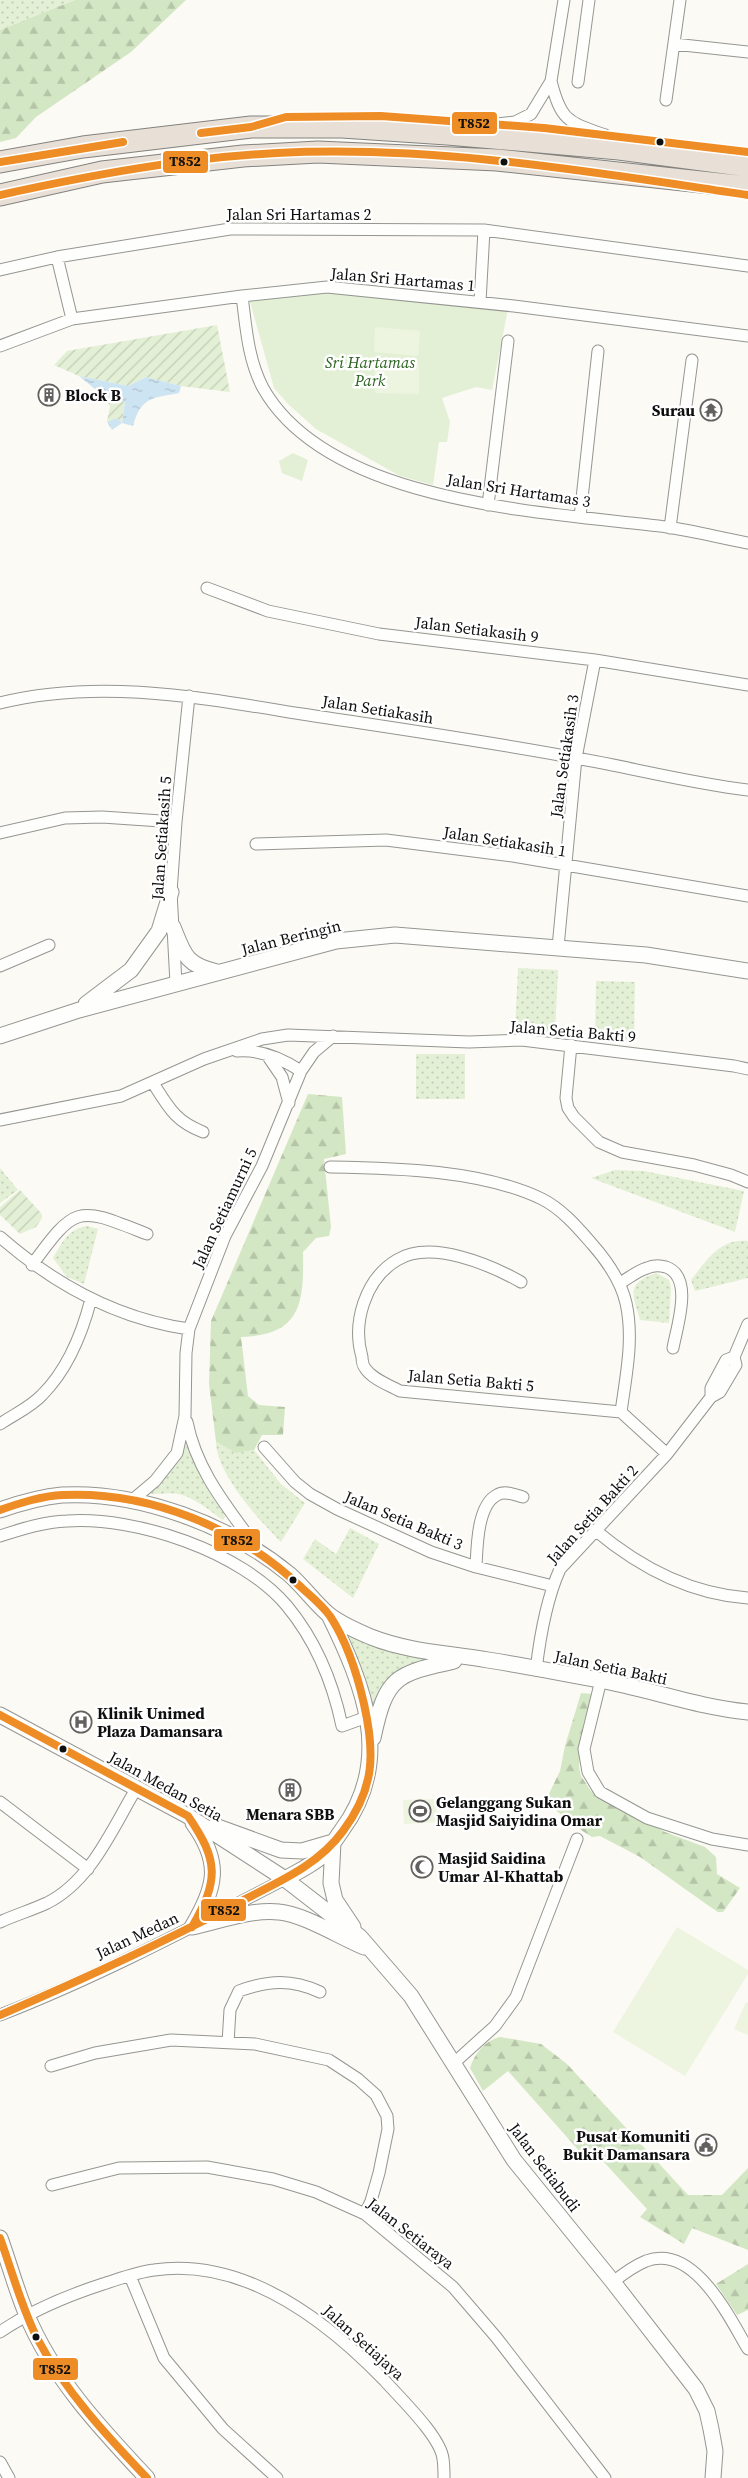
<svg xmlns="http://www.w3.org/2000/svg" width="748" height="2478" font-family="'Source Serif 4',serif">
	<defs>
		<pattern id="grass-dots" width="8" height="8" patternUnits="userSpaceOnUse" patternTransform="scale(1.25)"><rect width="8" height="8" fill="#e3f0d5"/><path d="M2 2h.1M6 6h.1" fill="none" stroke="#c2cdb6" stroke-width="1.8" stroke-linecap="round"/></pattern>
		<pattern id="forest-firs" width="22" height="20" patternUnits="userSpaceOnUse" patternTransform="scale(1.25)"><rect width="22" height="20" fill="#d4e7c4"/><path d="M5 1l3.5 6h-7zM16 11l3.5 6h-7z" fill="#b5c5a7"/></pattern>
		<pattern id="garden-furrows" width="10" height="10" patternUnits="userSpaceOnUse" patternTransform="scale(1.25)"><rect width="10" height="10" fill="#e3f0d5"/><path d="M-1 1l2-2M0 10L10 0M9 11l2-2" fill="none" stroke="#c2cdb6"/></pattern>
		<pattern id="water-ripples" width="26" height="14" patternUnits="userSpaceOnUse" patternTransform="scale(1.25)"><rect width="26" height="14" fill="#cde4f3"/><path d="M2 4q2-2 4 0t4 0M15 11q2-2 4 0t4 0" fill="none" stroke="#afc2cf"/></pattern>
	</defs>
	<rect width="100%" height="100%" fill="#fbfaf4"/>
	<!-- grass -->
	<path fill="url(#grass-dots)" d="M0,0H75L0,30Z
		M518,968L558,970L555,1033L515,1031Z
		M596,981L635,982L634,1042L595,1041Z
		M416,1054H465V1099H416Z
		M0,1168L18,1190L0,1203Z
		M615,1170L644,1171L744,1191L735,1232L591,1178Z
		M87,1226L98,1229L84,1284L67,1277L53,1258C61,1244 69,1228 87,1226Z
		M748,1241V1278L695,1291L691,1280C707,1260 720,1238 748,1241Z
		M656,1273L669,1280L671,1288L669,1323L640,1320C633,1294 625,1284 656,1273Z
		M186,1429L228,1512L223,1520C210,1511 194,1497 178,1494C171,1492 153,1495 143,1494L151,1487Z
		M216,1442L236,1453L254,1450L281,1484L305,1503L281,1542C260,1521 216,1473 216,1442Z
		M350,1528L379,1544L353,1598L303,1559L315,1539L336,1554Z
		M342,1627L433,1657L415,1663L374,1715C369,1682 358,1657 342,1627Z"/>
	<!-- forest -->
	<path fill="url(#forest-firs)" d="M75,0H186L131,52L36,117L16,138L0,142V30Z
		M308,1094L342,1097L346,1154L324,1159L331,1227L329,1236L316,1238L303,1252C304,1304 301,1335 241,1337L248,1396L259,1405L285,1407L283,1435H262L254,1450L236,1453L216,1442L209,1384L211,1321Z
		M581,1693L592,1694L583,1725L579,1767L581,1776L591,1791L665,1832L705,1847L716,1857L717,1874L740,1888L723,1912H718L709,1906L640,1857L600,1836L592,1837L581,1830L545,1802L560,1771L565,1746Z
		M500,2037L541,2044L567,2064L688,2195H722L748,2168V2250L692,2228L684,2244L640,2217L647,2209L591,2148L582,2154L508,2071L483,2091L470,2068C475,2053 484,2041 500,2037Z
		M748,2264V2310L737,2315L716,2284Z"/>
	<!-- park -->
	<path fill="#e3f0d5" d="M328,289L508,309L492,390L476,387L442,398L450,422L447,442H439L433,485L400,476L316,429L288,404L274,388L249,298Z
		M293,453L308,460L302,481L282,473L279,461Z"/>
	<!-- garden -->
	<path fill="url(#garden-furrows)" d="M217,325L230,392L181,386L146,377L128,386L79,376L54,365L67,351Z
		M101,394L125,402L122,423L116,418L107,422L110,406Z
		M20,1190L42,1214V1218L36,1227L20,1234L0,1215V1207Z"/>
	<!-- pitch -->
	<path fill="#edf4df" d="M375,327L420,331L418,356L374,352Z
		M419,363V394L375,393L374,364Z
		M436,1799L438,1822L404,1824L403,1800Z
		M677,1927L748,1970V1974L685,2076L613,2032Z
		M746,2002L748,2003V2035L734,2029Z"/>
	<!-- water -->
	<path fill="url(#water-ripples)" d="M79,376L128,386L146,377L181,386L179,393C152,398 141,397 133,426L122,423L112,430L107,422L116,418L122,423L125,402L101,394Z"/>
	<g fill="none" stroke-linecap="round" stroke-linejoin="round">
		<!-- minor casing -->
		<g stroke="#959592" stroke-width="13">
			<path id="minor" d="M674,44L748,52
				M551,81C561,121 568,122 605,135
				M578,82L589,0
				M666,100L680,0
				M497,124L515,122L531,114L551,81L564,0
				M57,257L72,319
				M0,270L57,257L230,229L484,230L748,266
				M242,296C246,327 248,360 263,388C329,505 548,512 667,527C694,531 721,538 748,543
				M480,302L484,230
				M0,346L72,319L242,296L327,287L514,306L748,336
				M488,505L508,341
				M580,517L598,351
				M670,528L692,360
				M207,588L268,611L379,634L595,660L748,685
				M0,703C100,678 202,698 302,714C393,728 485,741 576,758C633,768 690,783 748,790
				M0,833L65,818L102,817L176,822
				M256,844L386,840L513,856L748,896
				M558,947L576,758L595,660
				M0,966L49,945
				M176,983L171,892L176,822L189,696
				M571,1045L566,1098L568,1108L574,1117L599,1142L622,1152L694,1165L731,1175L748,1182
				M237,1051C260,1049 281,1058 301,1071
				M267,1055L282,1077L289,1103
				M153,1083C169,1108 175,1121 203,1132
				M0,1120L121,1096L204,1059L262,1039L288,1035L469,1042L522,1040L734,1066L748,1069
				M330,1167C396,1168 482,1170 542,1199C562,1209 578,1228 592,1244C607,1261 621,1281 626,1303C634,1339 626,1375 621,1412
				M0,1237C54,1284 118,1319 189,1329
				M32,1265C77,1203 78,1207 147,1234
				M521,1282C491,1265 431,1239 397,1260C365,1279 352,1323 362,1357C362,1360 363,1366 365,1368C372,1379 389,1385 400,1391L621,1412L667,1454
				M620,1283C629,1278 637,1271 647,1268C653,1265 659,1265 666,1267C694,1277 677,1326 673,1348
				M711,1397V1388L726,1360L734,1357
				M187,1422C197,1473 230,1510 259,1551
				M0,1424C13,1415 31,1407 42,1395C68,1369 82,1334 91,1299
				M264,1447L295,1482L310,1494L337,1509L431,1552L476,1567L553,1586
				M130,1502L155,1481L177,1453L185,1416L186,1353L189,1329L225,1236L262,1166L301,1071L314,1052L333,1036
				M595,1530C639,1567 690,1594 748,1598
				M0,1536C22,1529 43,1522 67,1521C136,1516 242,1552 287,1606C316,1641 333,1683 342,1726L367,1717
				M476,1567C477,1548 477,1505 497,1495C505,1490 515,1495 523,1497
				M536,1670C540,1636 546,1600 560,1569L667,1454L711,1397L720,1392L736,1365L734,1357L748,1324
				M601,1680L584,1749L588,1772L600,1792L647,1818L712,1839L748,1845
				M0,1802L88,1869
				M0,1922C15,1915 32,1910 47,1903C91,1881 112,1829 136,1789
				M0,2015C98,1977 192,1927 285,1879
				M228,2043L230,2010L239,1991C269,1980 292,1979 320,1992
				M454,2063L495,2026L516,1997L577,1839
				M51,2066L95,2053L171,2040L255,2044L329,2060L358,2079L376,2095L387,2116L388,2129L379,2173L371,2201L365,2214
				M52,2185L119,2168L207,2167L273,2179L316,2192L365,2214L453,2287L496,2337L605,2478
				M130,2276L164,2358L223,2429L277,2478
				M613,2282C623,2274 634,2266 646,2261C694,2243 729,2317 748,2349
				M0,2332C32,2310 66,2296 103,2284C119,2279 137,2272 154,2270C244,2257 326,2320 385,2381C400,2398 441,2437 443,2459C444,2465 444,2472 444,2478
				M0,2462L9,2478"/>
		</g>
		<!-- tertiary casing -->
		<g stroke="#959592" stroke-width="17">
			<path id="tertiary" d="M173,927C184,955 186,965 217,972
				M86,1004L131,970L159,931L171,892
				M0,1036L79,1010L336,941L395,935L646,955L748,971
				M0,1510C20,1503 40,1497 62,1495C140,1491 229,1525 289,1574C303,1586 314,1602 328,1614C340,1624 357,1631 371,1637C409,1652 448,1653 488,1660C525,1666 562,1673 599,1680C649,1689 697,1707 748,1712
				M0,1715L188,1816L285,1879L360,1937L411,1996L514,2160L613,2282L696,2389L707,2411L711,2429L715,2451L713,2478
				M373,1738C386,1676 396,1674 454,1661
				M215,1826L281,1850L302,1851L333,1842
				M333,1842L331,1883L335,1900L353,1927
				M285,1879C297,1872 310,1866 321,1857C329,1849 336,1839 342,1830C394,1760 364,1686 329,1615
				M192,1927C219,1921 251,1909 279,1912C303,1914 340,1937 364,1947
				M192,1927C216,1887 222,1863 193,1823
				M0,2238C9,2263 16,2289 26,2313C52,2377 101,2429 147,2478"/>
		</g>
		<!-- motorway casing -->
		<g stroke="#83827f" stroke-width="23">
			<path id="motorway" d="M0,162L83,147L251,127H342L447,134L619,149L748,166
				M0,195L102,172L243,156L318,152L497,160L748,187"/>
		</g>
		<!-- minor -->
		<use href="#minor" stroke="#fefefd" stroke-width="11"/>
		<!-- tertiary -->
		<use href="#tertiary" stroke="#fefefd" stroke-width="15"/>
		<!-- motorway -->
		<use href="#motorway" stroke="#e8e0d7" stroke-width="21"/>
		<!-- bus-1 casing -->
		<g stroke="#fff" stroke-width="11">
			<path id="bus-1" d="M201,133L251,127L286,117L381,116L544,128L748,152
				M0,162L123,142
				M0,195C91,175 183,158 277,153C435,145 592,172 748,195
				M0,1510C20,1503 41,1496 63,1495C150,1491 239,1528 302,1588C311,1596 322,1605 330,1616C347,1642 357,1673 364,1704C375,1753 375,1788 343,1831C316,1868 273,1884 234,1905C158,1945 79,1981 0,2015
				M0,1715L188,1816C219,1861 219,1880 192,1927
				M0,2238C12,2271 21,2306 37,2338C65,2391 106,2435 147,2478"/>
		</g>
		<!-- bus-1 -->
		<use href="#bus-1" stroke="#ee8d25" stroke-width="8"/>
	</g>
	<!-- icons -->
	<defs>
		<g id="building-ring" transform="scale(1.125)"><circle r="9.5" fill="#fff" stroke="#62615f" stroke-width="1.5"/><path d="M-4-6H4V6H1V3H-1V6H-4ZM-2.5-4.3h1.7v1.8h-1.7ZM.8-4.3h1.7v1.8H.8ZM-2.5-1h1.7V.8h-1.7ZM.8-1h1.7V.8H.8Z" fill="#62615f"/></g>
		<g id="temple-ring" transform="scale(1.125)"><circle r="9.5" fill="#fff" stroke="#62615f" stroke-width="1.5"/><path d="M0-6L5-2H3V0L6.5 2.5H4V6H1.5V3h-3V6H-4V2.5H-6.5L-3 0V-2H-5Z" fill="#62615f"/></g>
		<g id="hospital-ring" transform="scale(1.125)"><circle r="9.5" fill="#fff" stroke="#62615f" stroke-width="1.5"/><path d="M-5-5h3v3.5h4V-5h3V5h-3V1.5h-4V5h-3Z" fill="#62615f"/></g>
		<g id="stadium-ring" transform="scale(1.125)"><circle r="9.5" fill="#fff" stroke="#62615f" stroke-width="1.5"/><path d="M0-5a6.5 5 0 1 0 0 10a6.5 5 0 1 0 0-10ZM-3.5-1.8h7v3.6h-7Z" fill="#62615f"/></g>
		<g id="mosque-ring" transform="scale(1.125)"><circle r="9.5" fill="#fff" stroke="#62615f" stroke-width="1.5"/><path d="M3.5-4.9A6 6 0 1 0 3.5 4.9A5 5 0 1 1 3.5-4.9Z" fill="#62615f"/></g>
		<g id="civic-ring" transform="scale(1.125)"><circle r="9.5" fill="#fff" stroke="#62615f" stroke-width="1.5"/><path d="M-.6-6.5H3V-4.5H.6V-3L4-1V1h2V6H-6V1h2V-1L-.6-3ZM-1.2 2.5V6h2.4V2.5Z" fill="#62615f"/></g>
	</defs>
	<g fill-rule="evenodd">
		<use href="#building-ring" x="49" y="395"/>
		<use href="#temple-ring" x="711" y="410"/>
		<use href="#hospital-ring" x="81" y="1722"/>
		<use href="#building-ring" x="290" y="1790"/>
		<use href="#stadium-ring" x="420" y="1811"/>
		<use href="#mosque-ring" x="422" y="1867"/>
		<use href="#civic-ring" x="706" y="2145"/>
	</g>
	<!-- markers -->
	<g fill="#0f0f0f" stroke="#fff" stroke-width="2">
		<circle cx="660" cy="142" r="4.5"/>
		<circle cx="504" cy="162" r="4.5"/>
		<circle cx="293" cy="1580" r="4.5"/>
		<circle cx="63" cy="1749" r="4.5"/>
		<circle cx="36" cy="2337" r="4.5"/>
	</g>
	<g text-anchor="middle" stroke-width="5" stroke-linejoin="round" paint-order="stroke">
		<!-- street labels -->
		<g font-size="16" fill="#0f0f0f" stroke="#fff">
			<text x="299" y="220">Jalan Sri Hartamas 2</text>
			<text transform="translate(403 279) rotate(5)" y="6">Jalan Sri Hartamas 1</text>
			<text transform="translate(519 490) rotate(9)" y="6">Jalan Sri Hartamas 3</text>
			<text transform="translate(477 629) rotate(7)" y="6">Jalan Setiakasih 9</text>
			<text transform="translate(378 709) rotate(9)" y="6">Jalan Setiakasih</text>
			<text transform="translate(564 756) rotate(-82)" y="6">Jalan Setiakasih 3</text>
			<text transform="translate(161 838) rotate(-86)" y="6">Jalan Setiakasih 5</text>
			<text transform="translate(505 841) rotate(9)" y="6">Jalan Setiakasih 1</text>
			<text transform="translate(291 937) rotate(-14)" y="6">Jalan Beringin</text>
			<text transform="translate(573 1031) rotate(5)" y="6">Jalan Setia Bakti 9</text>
			<text transform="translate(224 1208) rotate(-65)" y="6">Jalan Setiamurni 5</text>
			<text transform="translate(471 1380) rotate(5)" y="6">Jalan Setia Bakti 5</text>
			<text transform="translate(592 1514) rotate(-48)" y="6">Jalan Setia Bakti 2</text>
			<text transform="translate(404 1520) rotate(23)" y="6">Jalan Setia Bakti 3</text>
			<text transform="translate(611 1667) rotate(12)" y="6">Jalan Setia Bakti</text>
			<text transform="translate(166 1786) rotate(29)" y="6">Jalan Medan Setia</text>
			<text transform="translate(137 1935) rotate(-25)" y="6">Jalan Medan</text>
			<text transform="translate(545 2167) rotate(53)" y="6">Jalan Setiabudi</text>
			<text transform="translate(411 2233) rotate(38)" y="6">Jalan Setiaraya</text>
			<text transform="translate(364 2342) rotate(42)" y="6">Jalan Setiajaya</text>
		</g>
		<!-- park labels -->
		<g font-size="16" font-style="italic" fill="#2c6322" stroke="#fff">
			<text x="370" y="368">Sri Hartamas<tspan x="370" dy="18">Park</tspan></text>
		</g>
		<!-- poi labels -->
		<g font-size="16" font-weight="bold" fill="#0f0f0f" stroke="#fff" text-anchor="start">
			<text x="65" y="401">Block B</text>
			<text x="695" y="416" text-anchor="end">Surau</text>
			<text x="97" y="1719">Klinik Unimed<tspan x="97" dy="18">Plaza Damansara</tspan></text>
			<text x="436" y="1808">Gelanggang Sukan<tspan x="436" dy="18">Masjid Saiyidina Omar</tspan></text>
			<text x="290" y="1820" text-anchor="middle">Menara SBB</text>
			<text x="438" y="1864">Masjid Saidina<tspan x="438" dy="18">Umar Al-Khattab</tspan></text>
			<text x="690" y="2142" text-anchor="end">Pusat Komuniti<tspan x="690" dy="18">Bukit Damansara</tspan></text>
		</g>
	</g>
	<g stroke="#fff" stroke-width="2">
		<rect x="451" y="111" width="47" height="24" rx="5" fill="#ee8d25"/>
		<rect x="162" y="150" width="47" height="24" rx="5" fill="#ee8d25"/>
		<rect x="213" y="1528" width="48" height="24" rx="5" fill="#ee8d25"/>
		<rect x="200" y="1898" width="47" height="24" rx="5" fill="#ee8d25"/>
		<rect x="32" y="2357" width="47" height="24" rx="5" fill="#ee8d25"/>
	</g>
	<g font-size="14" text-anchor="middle" font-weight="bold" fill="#111">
		<text x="474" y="128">T852</text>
		<text x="185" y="166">T852</text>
		<text x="237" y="1545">T852</text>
		<text x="224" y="1915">T852</text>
		<text x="55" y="2374">T852</text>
	</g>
</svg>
